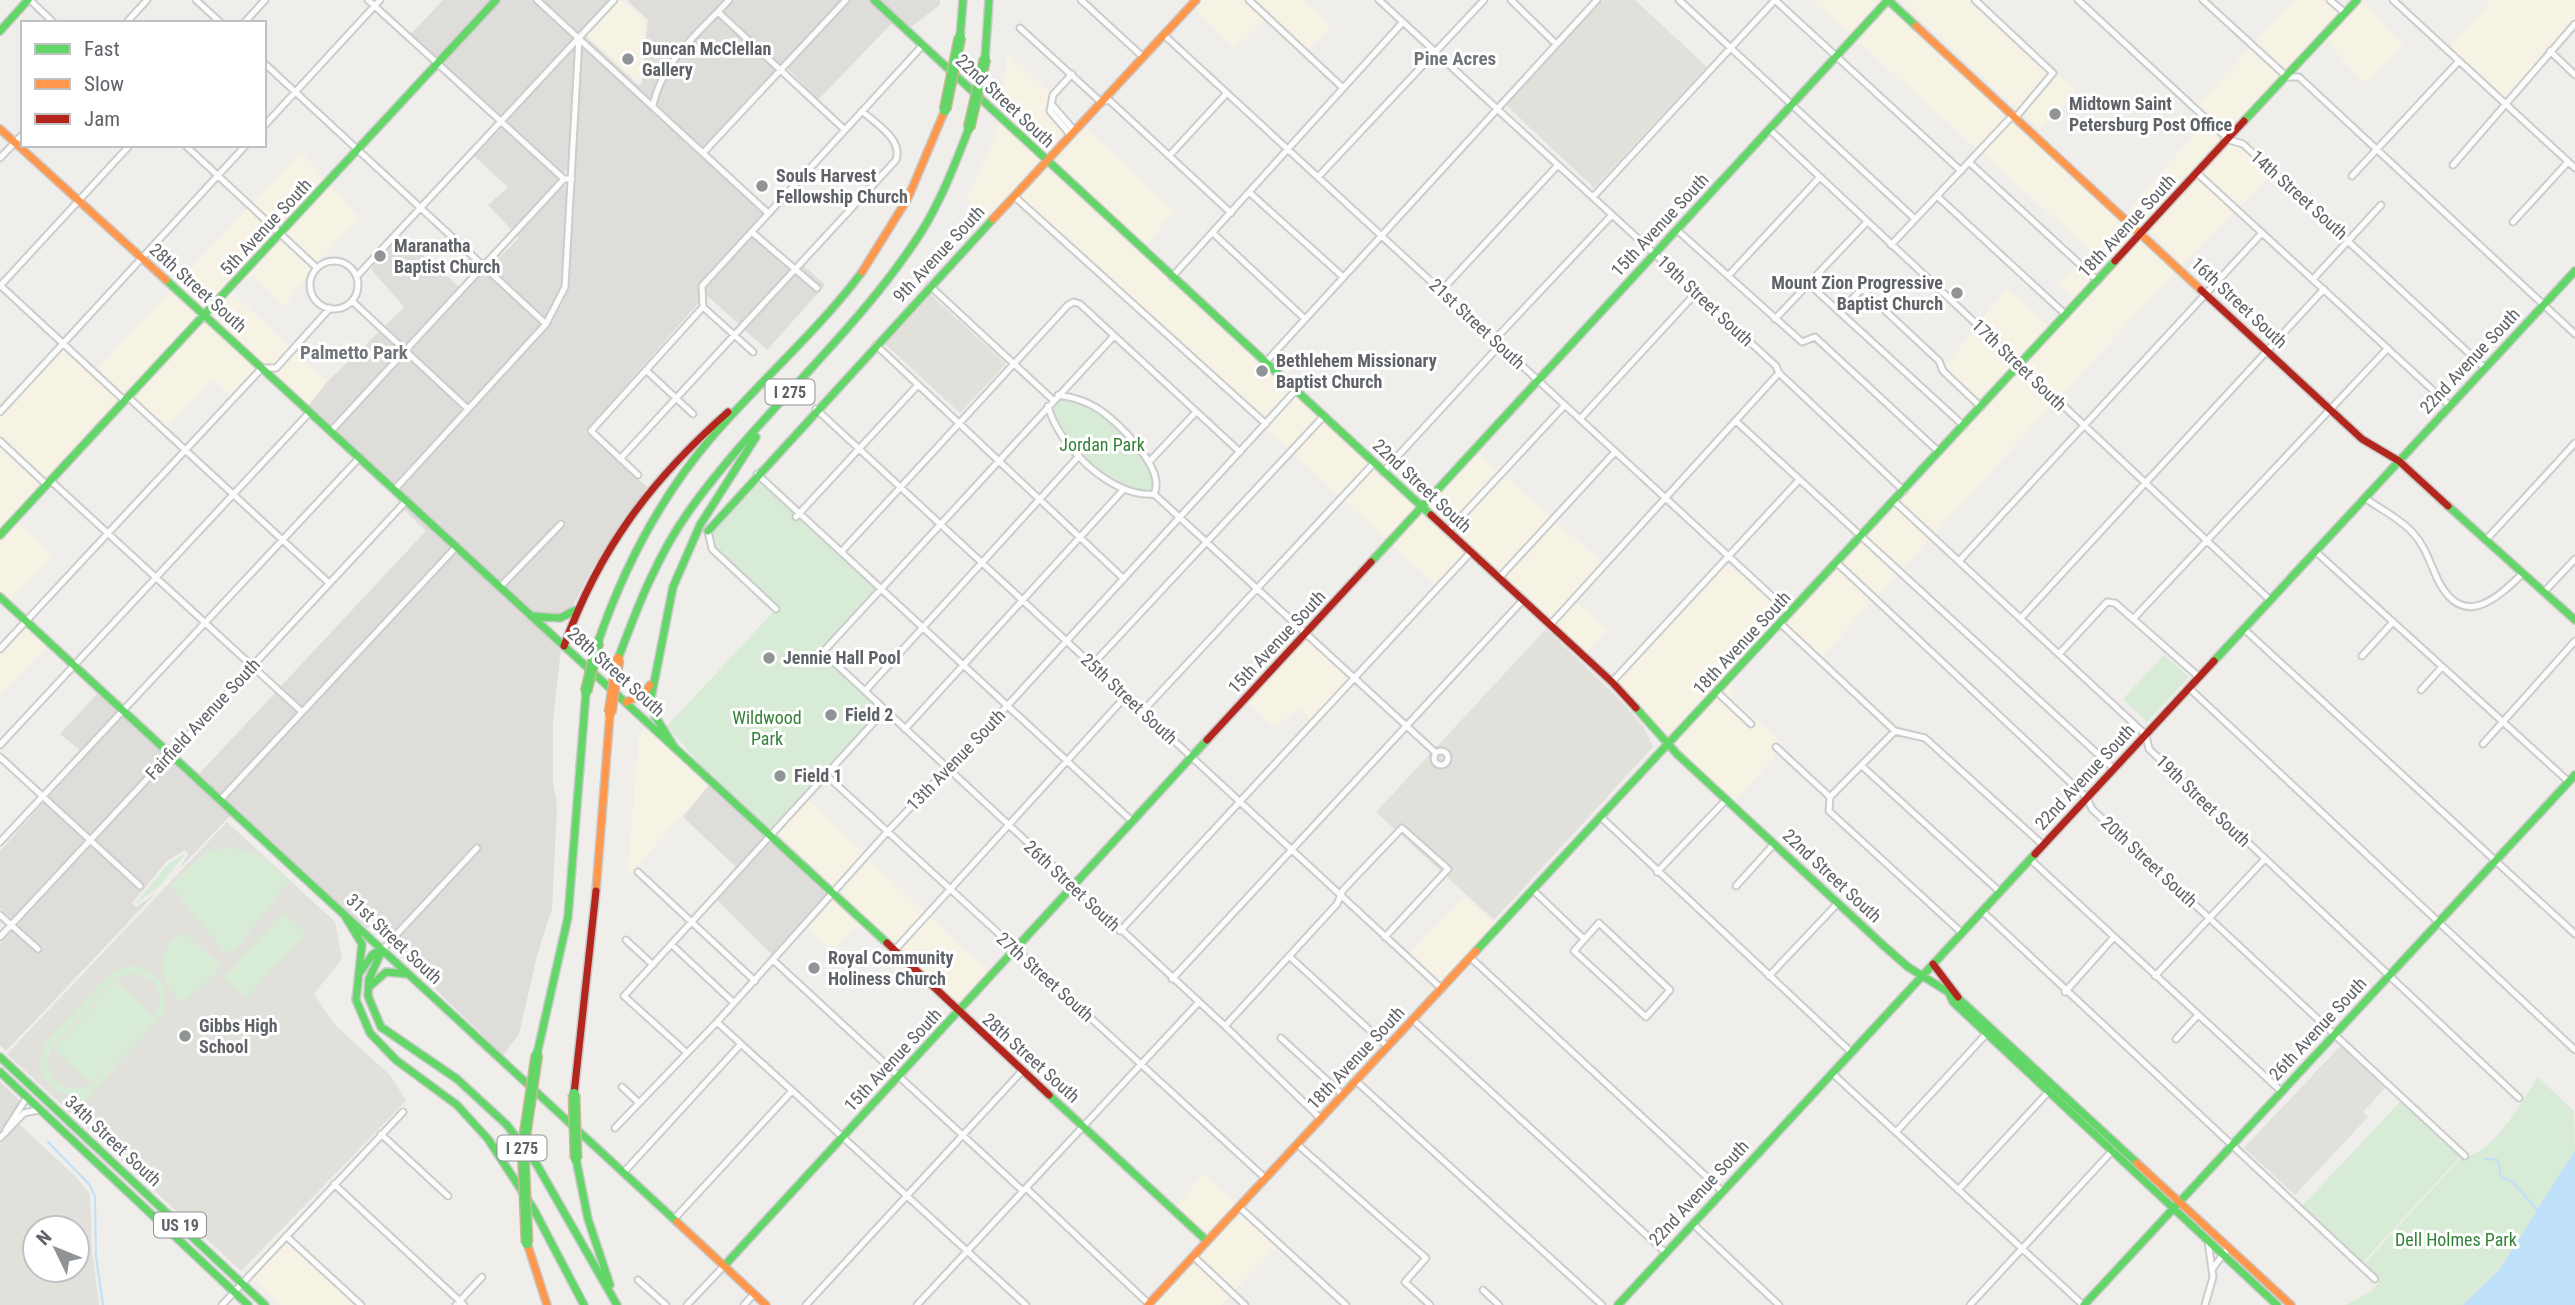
<svg xmlns="http://www.w3.org/2000/svg" width="2575" height="1305" font-family="'Roboto Condensed',sans-serif">
	<rect width="100%" height="100%" fill="#efeeea"/>
	<!-- commercial -->
	<path fill="#f7f3e4" d="M620,0L645,20L640,84L587,35Z
		M1200,0H1245L1265,19L1234,49L1193,7Z
		M1253,0H1302L1331,26L1307,51Z
		M1812,0H1883L1851,35Z
		M1899,0H1971L2049,75L2018,110Z
		M2294,0H2326L2340,13L2286,73L2254,43Z
		M2486,0H2575V20L2505,100L2448,47L2489,4Z
		M1891,1L2012,112L1977,149L1856,40Z
		M2362,1L2403,46L2364,83L2326,41L2301,66Z
		M2250,48L2282,77L2228,136L2196,107Z
		M1008,53L1052,95L1050,101L1054,114L1071,130L1046,157L999,113Z
		M2055,71L2076,91L2040,130L2023,114L2055,78Z
		M2016,117L2140,230L2097,277L2080,261L2090,250L1982,153Z
		M998,120L1042,161L987,220L967,199L996,134Z
		M2205,122L2224,140L2144,226L2128,211Z
		M1084,126L1173,211L1146,247L1050,161Z
		M2230,143L2239,144L2272,174L2239,207L2202,174Z
		M301,152L326,180L280,229L252,203Z
		M1046,165L1291,390L1266,420L1018,196Z
		M2198,178L2235,212L2182,265L2149,231Z
		M330,185L359,218L317,264L285,234Z
		M248,208L276,233L205,312L175,285Z
		M2145,235L2178,269L2058,399L2024,366Z
		M281,238L313,268L284,307L252,274L235,289Z
		M2076,265L2093,281L2075,301L2059,283Z
		M2007,289L2050,328L2019,361L1979,323Z
		M171,290L201,317L125,396L96,370Z
		M232,292L290,348L275,365H263L210,317Z
		M206,321L258,368L231,396L213,378L166,428L133,397Z
		M1976,328L2015,365L1980,403L1945,366Z
		M64,348L121,400L47,480L0,437V417Z
		M295,352L327,382L308,406L270,371L279,370Z
		M2020,370L2054,403L1934,534L1900,502Z
		M1296,395L1318,416L1288,449L1266,429Z
		M1323,421L1369,463L1338,495L1293,453Z
		M0,445L43,484L0,531Z
		M1477,452L1499,471L1447,527L1426,507Z
		M1374,467L1418,507L1387,540L1343,500Z
		M1504,476L1551,517L1499,574L1452,531Z
		M51,485L18,523L53,557L9,602L0,593V540Z
		M1896,506L1930,538L1901,570L1866,538Z
		M1422,512L1467,552L1436,585L1392,545Z
		M1556,522L1603,563L1550,621L1503,578Z
		M1862,542L1897,574L1876,597L1842,564Z
		M1727,563L1785,614L1671,738L1616,682Z
		M1838,569L1872,601L1821,658L1785,624Z
		M1576,602L1607,630L1585,653L1555,625Z
		M26,626L48,645L0,695V654Z
		M1307,638L1350,678L1312,720L1299,708L1274,728L1248,702Z
		M1742,670L1732,682L1731,697L1776,737L1782,749L1775,743L1772,747L1778,753L1735,800L1685,757L1676,742L1718,697L1751,728L1755,723L1722,693Z
		M646,726L709,785L627,877L639,737Z
		M808,800L866,855L835,888L779,834Z
		M870,860L925,912L893,948L837,896Z
		M1464,897L1492,922L1500,917L1502,919L1441,985L1408,954Z
		M833,900L868,933L858,925L832,950L808,928Z
		M930,917L990,974L958,1008L898,952Z
		M1203,1174L1237,1204L1207,1236L1175,1208Z
		M1239,1211L1277,1246L1234,1291L1199,1258Z
		M287,1240L357,1305H281L252,1278Z
		M1195,1262L1230,1295L1221,1305H1153Z"/>
	<!-- industrial -->
	<path fill="#dfddda" d="M443,0H491L437,59L410,35Z
		M500,0H533L574,38L501,117L441,64Z
		M541,0H610L578,34Z
		M627,0H725L666,62L659,72L651,99L583,38L585,36L638,85L642,84L648,20Z
		M734,0H841L780,65L723,12Z
		M850,0H869L893,22L818,100L787,68Z
		M878,0H940V5L911,27Z
		M719,16L776,69L703,148L656,104L671,66Z
		M582,45L764,214L700,284V301L585,432L647,487L592,569L570,611L563,616L532,613L504,587L566,525L561,520L499,582L399,489L548,328L564,299L575,190L567,179L576,168Z
		M575,47L570,166L563,174L506,122Z
		M503,127L559,179L512,230L488,205L508,187L474,156Z
		M563,184L568,190L561,286L546,319L489,267L519,238L516,235Z
		M400,235L459,287L406,345L385,326L404,307L371,269Z
		M753,237L789,270L739,324L706,295L705,288Z
		M803,265L825,285L767,350L744,329L794,274L817,292L821,288L799,269Z
		M485,271L542,324L468,404L410,350Z
		M380,331L402,350L331,427L308,406L327,382Z
		M406,354L464,409L394,485L336,431Z
		M407,505L453,546L301,707L280,687L426,531L403,509Z
		M458,550L561,648L553,721V781L557,806L552,909L538,952L519,1034L503,1055L391,946L481,848L476,844L386,941L370,925L367,928L352,916L225,800Z
		M99,692L119,710L81,751L60,734Z
		M276,692L297,711L220,795L198,775Z
		M124,715L166,754L90,836L48,798Z
		M171,758L232,814L180,868L188,854L185,850L167,861L132,903L136,907L156,893L6,1051L0,1045V944L91,845L141,890L144,886L95,840Z
		M709,785L766,838L737,868L683,817Z
		M44,802L86,840L12,919L0,909V851Z
		M771,842L828,896L773,956L717,900Z
		M0,1082L20,1101L0,1134Z"/>
	<!-- education -->
	<path fill="#e2e0da" fill-rule="evenodd" d="M1603,0H1635L1707,67L1594,188L1506,105Z
		M931,295L1006,364L960,413L885,344Z
		M1546,629L1615,695L1643,726L1653,747L1494,920L1376,812Z
		M227,822L335,922L342,959L314,994L335,1025L391,1076L406,1101L241,1271L7,1054Z
		M2341,1045L2386,1087L2363,1112L2368,1117L2295,1195L2244,1148Z
		M19,1124L75,1176L90,1194L92,1252L99,1305H0V1145ZM35,1228H77V1270H35Z"/>
	<!-- green -->
	<path fill="#d8ebd6" fill-rule="evenodd" d="M1063,398C1104,409 1140,446 1156,484L1151,493C1114,495 1069,445 1052,416L1056,402Z
		M757,474L881,589L823,652L885,710L770,835L706,777L702,767L667,726L776,609L712,549L708,531Z
		M2164,655L2189,677L2147,722L2123,699Z
		M231,847L260,855L289,881L235,951H224L170,885L206,852Z
		M186,853L160,886L134,905L169,863Z
		M284,912L306,933L246,998L224,977Z
		M184,932L219,964V971L182,1003C158,984 153,947 184,932Z
		M130,966L144,968L160,980L166,993L164,1013L82,1104L77,1100L79,1096C47,1097 30,1067 48,1040L106,978L117,970ZM130,973L146,977L155,984L160,1000L157,1011L89,1085C62,1098 38,1072 53,1046L115,980Z
		M116,981L153,1015L90,1083L54,1049Z
		M2538,1077L2574,1111L2575,1150L2552,1191L2500,1269L2463,1305H2346L2371,1291L2381,1280L2364,1264L2460,1159C2495,1153 2520,1104 2538,1077Z
		M2402,1100L2461,1156L2362,1263L2301,1207Z"/>
	<!-- water -->
	<path fill="#bfe0f9" d="M2575,1150V1305H2463L2500,1269Z"/>
	<g fill="none" stroke-linecap="round" stroke-linejoin="round">
		<!-- stream -->
		<path stroke="#bfe0f9" stroke-width="2" d="M48,1142L89,1184L95,1196L96,1257L103,1305
			M2485,1159L2498,1160L2501,1177L2513,1182L2538,1211"/>
		<!-- street casing -->
		<g stroke="#cbcccc" stroke-width="9">
			<path id="street" d="M30,0L54,23
				M196,0L221,23
				M368,0L564,179H572
				M537,0L768,213
				M1081,0L1143,57
				M1249,0L1343,88
				M1379,0L1776,366L1779,373L1904,491
				M1511,0L1556,44
				M1679,0L1915,219
				M1775,0L1961,171
				M1975,0L2053,73L2016,117
				M2078,0L2229,140L2243,144L2485,368
				M2203,0L2287,77H2299L2575,334
				M2330,0L2345,13
				M2393,0L2575,168
				M718,12L845,130
				M126,23L147,0
				M244,23L265,0
				M1020,28L1101,102L1109,100L1231,213
				M1164,35L1790,613
				M2550,51L2575,75
				M264,63L546,324
				M1072,74L1053,95L1050,111L1068,132L1073,133
				M653,105C663,60 699,33 729,0
				M1053,106L1072,128V132
				M264,126L380,0
				M1769,129L2270,600
				M185,145L317,268
				M704,152L846,0
				M1169,156L1227,93
				M0,158L23,134
				M1969,162L2098,281
				M2453,165L2575,24
				M2197,173L2450,406
				M2352,176L2459,61
				M1318,177L1484,0
				M1250,193L1342,276
				M1014,196L1266,424
				M1937,196L2066,315
				M1593,197L1775,0
				M2513,222L2568,162
				M1677,230L1802,342L1815,337L1939,452
				M753,233L817,288
				M1213,233L1304,318
				M1891,245L2013,115
				M310 285a24 24 0 1 1 48 0a24 24 0 1 1-48 0Z
				M357,276L614,0
				M1728,276L1820,177
				M1172,277L1403,22
				M2314,278L2381,205
				M1809,284L1964,426
				M0,285L125,401
				M0,286L130,145
				M930,286L1053,400
				M1441,291L1558,165
				M352,301L468,409
				M703,307L753,352
				M1839,312L1862,289L1939,361L1943,371L1981,407
				M1775,319L1867,222
				M1114,336L823,652L1225,1026L1321,1119
				M876,345L1124,579
				M1265,363L1597,0
				M648,372L693,414
				M1058,395C1071,397 1084,400 1095,407C1116,419 1167,469 1154,494
				M128,397L329,583
				M1048,406C1058,445 1111,498 1154,494L1436,753
				M816,409L1442,989
				M0,412L246,145
				M1580,419L1695,294
				M1737,422L2114,769
				M331,431L564,179
				M0,441L47,485
				M620,459L896,160C903,139 876,124 862,111
				M1149,462L1196,412
				M1383,472L1500,345L1499,335L1612,215
				M757,474L1133,822
				M638,475L591,431L703,307L702,286L922,46
				M51,481L301,711
				M395,489L546,324L565,287L579,38
				M2365,498C2380,509 2401,519 2413,533C2426,547 2430,564 2438,580C2463,630 2497,599 2523,573
				M1894,501L2146,735L2149,749L2519,1098
				M796,517L918,385
				M708,531L712,549L776,609
				M1448,531L1565,405
				M2486,540L2575,443
				M2315,551L2569,782
				M841,552L1068,305L1074,302L1080,304L1240,452
				M1959,561L2262,233
				M1837,563L2087,798L2092,809L2465,1156
				M1499,578L1615,452
				M500,587L561,524
				M2544,592L2575,559
				M2021,618L2324,289
				M2133,619L2388,348
				M1781,624L1895,731L1925,738L2043,845
				M1550,625L1779,373
				M2244,629L2575,934
				M0,649L262,368H276L330,308
				M2059,654L2107,602L2115,603L2199,677
				M2362,656L2393,622
				M1092,665L1323,417
				M1612,682L1799,480
				M2189,688L2575,1050
				M2421,690L2442,667
				M865,691L1079,456
				M1717,692L1751,724
				M1143,711L1374,463
				M905,729L1123,490
				M1895,731L1830,797L1829,811L1962,933
				M2483,744L2575,641
				M0,745L310,412
				M1776,747L1830,797
				M1434 758a7 7 0 1 1 14 0a7 7 0 1 1-14 0Z
				M0,757L140,886
				M1862,766L2000,892
				M826,775L1265,1178
				M221,799L457,546
				M1602,818L1851,1052
				M0,842L360,457
				M2030,859L2282,1092
				M638,872L755,981
				M1657,872L1726,800
				M1736,886L1774,844
				M1534,891L1584,939
				M1982,911L2375,1279
				M0,915L38,949
				M1599,923L1670,990L1646,1017L1574,951Z
				M1120,931L1471,552
				M0,937L407,500
				M626,940L653,965
				M671,944L734,1003
				M382,950L477,848
				M893,952L1126,696
				M1289,956L1388,1047
				M1471,958L1723,1192
				M773,960L1023,1191
				M1769,976L1838,903
				M2155,976L2264,860
				M1172,979L1523,600
				M2065,992L2114,937
				M1413,1020L1666,1253
				M717,1022L1026,1305
				M1225,1026L1337,904L1343,890L1402,828L1448,869L1385,937
				M1281,1038L1343,1095
				M2176,1039L2198,1015
				M687,1053L624,996L885,710
				M1832,1073L2083,1305
				M1356,1081L1602,1305
				M622,1087L639,1103
				M615,1128L717,1022L888,831L1008,705L1296,390
				M6,1130L27,1097
				M1896,1132L1989,1031
				M381,1134L448,1196
				M0,1138L24,1113L38,1110
				M1297,1144L1426,1258L1405,1282L1430,1305
				M624,1172L741,1044
				M334,1184L464,1305
				M1026,1188L1150,1305
				M1958,1190L2051,1089
				M1239,1207L1346,1305
				M674,1219L792,1091
				M1693,1224L1779,1305
				M286,1236L361,1305
				M1193,1256L1245,1305
				M2213,1268L2228,1248
				M638,1280L666,1305
				M1483,1290L1499,1305
				M222,1305L403,1112
				M456,1305L482,1277
				M687,1305L724,1266
				M744,1305L754,1294
				M806,1305L1022,1071
				M917,1305L1199,1002
				M1970,1305L2113,1150
				M2205,1305L2213,1277L2208,1241"/>
		</g>
		<!-- fast casing -->
		<g stroke="#cacacb" stroke-width="10">
			<path id="fast" d="M874,0L1431,515
				M0,31L28,0
				M960,37L963,0
				M985,59L989,0
				M2244,121L2357,0
				M166,280L887,943
				M2448,506L2575,620
				M708,531L993,219
				M0,535L496,0
				M1371,562L1888,0L1916,26
				M0,597L677,1222
				M531,616L560,618L576,610
				M598,642C624,567 659,499 711,438C760,381 817,332 862,272
				M618,659C637,608 657,556 689,511C759,413 854,336 920,234C941,201 955,164 969,128
				M2214,661L2575,271
				M1636,708L1677,754L1884,946L1908,967L1958,998L2137,1163
				M673,745L655,716L651,698L673,587L700,525L756,437
				M345,916L362,944L356,1000L370,1033L396,1060L457,1105L488,1139L533,1208L584,1305
				M382,950L369,979L368,996L381,1027L457,1079L507,1125L537,1165L617,1305
				M1476,951L2115,261
				M360,972L373,954L382,950
				M369,987L386,972L408,974
				M1949,993L1953,1002L2277,1305
				M537,1054L568,917L586,692
				M0,1057L265,1305
				M0,1072L248,1305
				M1049,1095L1207,1241
				M576,1159L588,1219L610,1285
				M724,1266L1207,740
				M1618,1305L2035,854
				M2084,1305L2575,775"/>
		</g>
		<!-- slow casing -->
		<g stroke="#cacacb" stroke-width="10">
			<path id="slow" d="M1916,26L2201,290
				M0,129L166,280
				M993,219L1196,0
				M862,272L908,198L945,110
				M626,702L643,695L650,685
				M596,891L610,713
				M2137,1163L2291,1305
				M677,1222L766,1305
				M527,1243L547,1305
				M1148,1305L1476,951"/>
		</g>
		<!-- jam casing -->
		<g stroke="#cacacb" stroke-width="10">
			<path id="jam" d="M2115,261L2244,121
				M2201,290L2362,439L2399,461L2448,506
				M1431,515L1612,682L1636,708
				M564,646C599,549 651,480 728,412
				M1207,740L1371,562
				M2035,854L2214,661
				M887,943L1049,1095
				M1933,964L1958,997
				M574,1094L596,891"/>
		</g>
		<!-- street -->
		<use href="#street" stroke="#fdfcfc" stroke-width="5"/>
		<!-- fast -->
		<use href="#fast" stroke="#63d668" stroke-width="7"/>
		<!-- slow -->
		<use href="#slow" stroke="#ff974d" stroke-width="7"/>
		<!-- jam -->
		<use href="#jam" stroke="#b3261e" stroke-width="7"/>
		<!-- fast-bridge casing -->
		<g stroke="#c8b996" stroke-width="13" stroke-linecap="butt">
			<path id="fast-bridge" d="M945,110L960,37
				M969,128L985,59
				M586,692L598,642
				M574,1094L576,1159
				M527,1243L523,1148L537,1054"/>
		</g>
		<!-- slow-bridge casing -->
		<g stroke="#c8b996" stroke-width="13" stroke-linecap="butt">
			<path id="slow-bridge" d="M610,713L618,659"/>
		</g>
		<!-- fast-bridge -->
		<use href="#fast-bridge" stroke="#63d668" stroke-width="10"/>
		<!-- slow-bridge -->
		<use href="#slow-bridge" stroke="#ff974d" stroke-width="10"/>
	</g>
	<!-- markers -->
	<g fill="#919496" stroke="#fff" stroke-width="2.5">
		<circle cx="628" cy="59" r="7"/>
		<circle cx="2055" cy="114" r="7"/>
		<circle cx="762" cy="186" r="7"/>
		<circle cx="380" cy="256" r="7"/>
		<circle cx="1957" cy="293" r="7"/>
		<circle cx="1262" cy="371" r="7"/>
		<circle cx="769" cy="658" r="7"/>
		<circle cx="831" cy="715" r="7"/>
		<circle cx="780" cy="776" r="7"/>
		<circle cx="814" cy="968" r="7"/>
		<circle cx="185" cy="1036" r="7"/>
	</g>
	<g text-anchor="middle" stroke-width="6" stroke-linejoin="round" paint-order="stroke">
		<!-- shield labels -->
		<g fill="#fff" stroke="#8f9295" stroke-width="2">
			<rect x="765.5" y="379.5" width="49" height="25" rx="5"/>
			<rect x="497.5" y="1135.5" width="49" height="25" rx="5"/>
			<rect x="154" y="1212.5" width="52" height="25" rx="5"/>
		</g>
		<g font-size="16" font-weight="bold" fill="#5f6368">
			<text x="790" y="398">I 275</text>
			<text x="522" y="1154">I 275</text>
			<text x="180" y="1231">US 19</text>
		</g>
		<!-- poi labels -->
		<g font-size="18" font-weight="bold" fill="#5f6368" stroke="#fff" text-anchor="start">
			<text x="642" y="55">Duncan McClellan<tspan x="642" dy="21">Gallery</tspan></text>
			<text x="2069" y="110">Midtown Saint<tspan x="2069" dy="21">Petersburg Post Office</tspan></text>
			<text x="776" y="182">Souls Harvest<tspan x="776" dy="21">Fellowship Church</tspan></text>
			<text x="394" y="252">Maranatha<tspan x="394" dy="21">Baptist Church</tspan></text>
			<text x="1943" y="289" text-anchor="end">Mount Zion Progressive<tspan x="1943" dy="21">Baptist Church</tspan></text>
			<text x="1276" y="367">Bethlehem Missionary<tspan x="1276" dy="21">Baptist Church</tspan></text>
			<text x="783" y="664">Jennie Hall Pool</text>
			<text x="845" y="721">Field 2</text>
			<text x="794" y="782">Field 1</text>
			<text x="828" y="964">Royal Community<tspan x="828" dy="21">Holiness Church</tspan></text>
			<text x="199" y="1032">Gibbs High<tspan x="199" dy="21">School</tspan></text>
		</g>
		<!-- street labels -->
		<g font-size="18" fill="#5f6368" stroke="#fff">
			<text transform="translate(1005 101) rotate(43)" y="6">22nd Street South</text>
			<text transform="translate(2299 195) rotate(42)" y="6">14th Street South</text>
			<text transform="translate(1660 225) rotate(-47)" y="6">15th Avenue South</text>
			<text transform="translate(2127 226) rotate(-47)" y="6">18th Avenue South</text>
			<text transform="translate(266 227) rotate(-47)" y="6">5th Avenue South</text>
			<text transform="translate(939 254) rotate(-47)" y="6">9th Avenue South</text>
			<text transform="translate(198 288) rotate(42)" y="6">28th Street South</text>
			<text transform="translate(1705 301) rotate(43)" y="6">19th Street South</text>
			<text transform="translate(2239 303) rotate(43)" y="6">16th Street South</text>
			<text transform="translate(1477 324) rotate(43)" y="6">21st Street South</text>
			<text transform="translate(2470 361) rotate(-47)" y="6">22nd Avenue South</text>
			<text transform="translate(2019 365) rotate(44)" y="6">17th Street South</text>
			<text transform="translate(1422 486) rotate(43)" y="6">22nd Street South</text>
			<text transform="translate(1277 642) rotate(-47)" y="6">15th Avenue South</text>
			<text transform="translate(1742 643) rotate(-47)" y="6">18th Avenue South</text>
			<text transform="translate(616 672) rotate(42)" y="6">28th Street South</text>
			<text transform="translate(1129 699) rotate(43)" y="6">25th Street South</text>
			<text transform="translate(203 719) rotate(-47)" y="6">Fairfield Avenue South</text>
			<text transform="translate(956 760) rotate(-46)" y="6">13th Avenue South</text>
			<text transform="translate(2085 777) rotate(-47)" y="6">22nd Avenue South</text>
			<text transform="translate(2203 801) rotate(44)" y="6">19th Street South</text>
			<text transform="translate(2149 862) rotate(43)" y="6">20th Street South</text>
			<text transform="translate(1832 876) rotate(43)" y="6">22nd Street South</text>
			<text transform="translate(1072 886) rotate(43)" y="6">26th Street South</text>
			<text transform="translate(394 939) rotate(43)" y="6">31st Street South</text>
			<text transform="translate(1045 977) rotate(42)" y="6">27th Street South</text>
			<text transform="translate(2318 1029) rotate(-47)" y="6">26th Avenue South</text>
			<text transform="translate(1031 1058) rotate(42)" y="6">28th Street South</text>
			<text transform="translate(1356 1058) rotate(-47)" y="6">18th Avenue South</text>
			<text transform="translate(893 1060) rotate(-47)" y="6">15th Avenue South</text>
			<text transform="translate(113 1141) rotate(43)" y="6">34th Street South</text>
			<text transform="translate(1699 1193) rotate(-47)" y="6">22nd Avenue South</text>
		</g>
		<!-- park labels -->
		<g font-size="18" fill="#348238" stroke="#fff">
			<text x="1102" y="451">Jordan Park</text>
			<text x="767" y="724">Wildwood<tspan x="767" dy="21">Park</tspan></text>
			<text x="2456" y="1246">Dell Holmes Park</text>
		</g>
		<!-- neighbourhood labels -->
		<g font-size="19" font-weight="bold" fill="#70757a" stroke="#fff">
			<text x="1455" y="65">Pine Acres</text>
			<text x="354" y="359">Palmetto Park</text>
		</g>
	</g>
	<!-- legend -->
	<rect x="21" y="21" width="245" height="126" fill="#ffffff" stroke="#bfc1c3" stroke-width="2"/>
	<rect x="35" y="44" width="35" height="10" fill="#63d668" stroke="#bfc1c3" stroke-width="2"/>
	<text x="84" y="56" font-size="21" fill="#5f6368">Fast</text>
	<rect x="35" y="79" width="35" height="10" fill="#ff974d" stroke="#bfc1c3" stroke-width="2"/>
	<text x="84" y="91" font-size="21" fill="#5f6368">Slow</text>
	<rect x="35" y="114" width="35" height="10" fill="#b3261e" stroke="#bfc1c3" stroke-width="2"/>
	<text x="84" y="126" font-size="21" fill="#5f6368">Jam</text>
	<!-- north arrow -->
	<g transform="translate(56 1249) rotate(313)"><circle r="33" fill="#ffffff" stroke="#bfc1c3" stroke-width="2"/>
	<path d="M0-5L12 26L0 18L-12 26Z" fill="#919496"/>
	<text y="-10" font-size="19" font-weight="bold" text-anchor="middle" fill="#5f6368">N</text>
	</g>
</svg>
